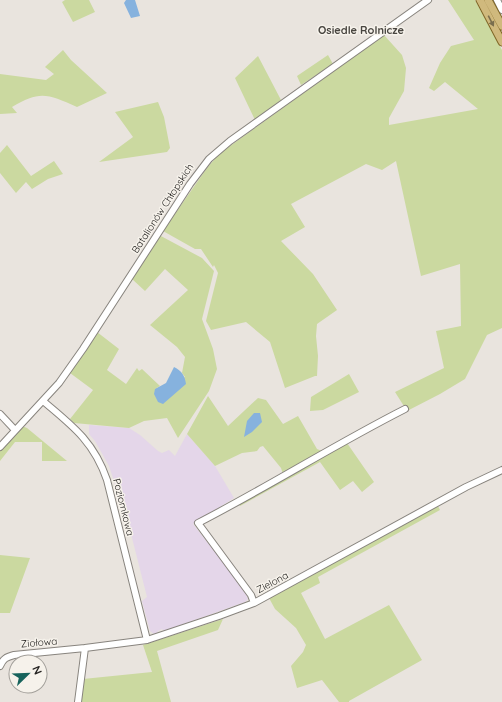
<svg xmlns="http://www.w3.org/2000/svg" width="502" height="702" font-family="Quicksand,sans-serif">
	<rect width="100%" height="100%" fill="#e9e4de"/>
	<!-- industrial -->
	<path fill="#e4d6e9" d="M89,425L129,428L140,435L158,451L162,453L169,450L175,456L187,434L215,466L234,498L193,524L245,590L248,599L245,602L164,631L162,629L158,631L157,633L154,634L150,631L142,601L147,597L129,526L109,466L95,441L89,434Z"/>
	<!-- green -->
	<path fill="#cbd9a0" d="M65,0H89L95,12L73,22L62,2Z
		M448,0H475L502,50V328L487,335L465,379L440,394L407,411L395,392L444,368L436,331L461,326L460,264L421,276L396,161L382,170L366,164L291,204L305,227L281,241L313,274L337,310L317,324L316,336L318,356L317,376H315L285,388L270,342L246,322L211,330L206,321L218,273L214,265L213,267L201,249H195L163,231L207,168L219,154L384,35L402,55L406,68L404,91L389,118V125L478,109L445,82L434,91L429,88L440,63L451,46L474,40Z
		M63,50L71,60L107,93L77,107C48,94 40,90 12,107L17,113L0,114V74L46,80L54,74L45,67Z
		M328,55L333,64L301,85L297,76Z
		M258,56L281,100L255,120L235,78Z
		M158,102L164,117L170,148L167,152L99,162L133,137L115,112Z
		M7,145L31,176L54,161L63,174L48,179L32,189L26,182L16,193L0,173V153Z
		M159,235L202,258L214,271L202,319L213,349L217,369L209,391L178,438L167,418L144,421L129,428L74,423L70,419L93,390L70,373L97,332L119,349L107,370L126,384L137,368L139,371L142,369L160,386L155,389L185,377L182,373L185,357L177,347L150,325L188,290L165,269L145,291L132,279Z
		M349,374L359,392L323,410L310,411L311,397Z
		M208,396L228,426L258,398L266,400L283,424L298,416L317,449L322,451L283,474L281,468L263,446L260,447L257,451L242,453L215,466L187,434Z
		M22,426L27,428L67,461H42V442H15L0,461V450Z
		M347,443L374,482L362,492L353,481L340,490L320,462L240,506L239,504Z
		M438,506L440,510L318,577L320,583L301,593L325,639L389,605L422,660L349,701V702H339L322,680L297,688L291,666L303,652L306,645L296,628L275,609L269,598Z
		M0,555L30,558L10,613H0Z
		M223,619L218,630L157,651L171,702H80L83,679L152,672L143,645Z"/>
	<!-- water -->
	<path fill="#86b2de" d="M126,0H135L140,16L131,18L124,3Z
		M174,367C182,371 185,376 186,384L163,404L158,402L154,394L155,389L166,383Z
		M254,413H260L262,422L252,432L244,437L247,421Z"/>
	<g fill="none" stroke-linecap="round" stroke-linejoin="round">
		<!-- minor casing -->
		<g stroke="#88847e" stroke-width="8">
			<path id="minor" d="M497,0L502,10
				M43,401C73,426 94,442 107,480L147,640
				M0,414L15,430
				M0,447L59,383L83,349L190,184L209,159L230,141L428,0
				M254,603L251,595L198,523C268,487 334,445 405,409
				M0,666C3,659 6,657 14,655L85,648
				M78,702L85,648L147,640L219,616L254,603L466,487L502,470"/>
		</g>
		<!-- major casing -->
		<g stroke="#7f6625" stroke-width="9">
			<path id="major" d="M480,0L502,42
				M488,0L502,26"/>
		</g>
		<!-- minor -->
		<use href="#minor" stroke="#fff" stroke-width="6"/>
		<!-- major -->
		<use href="#major" stroke="#d0b97d" stroke-width="7"/>
	</g>
	<!-- one-way arrows -->
	<defs><path id="oneway-solid" d="M-6-.8H1V-3.2L6.5 0L1 3.2V.8H-6Z"/></defs>
	<use fill="#7a6e4e" href="#oneway-solid" transform="translate(491 21) rotate(63)"/>
	<g text-anchor="middle" stroke-width="3" stroke-linejoin="round" paint-order="stroke">
		<!-- street labels -->
		<g font-size="10" fill="#242220" stroke="#f6f2eb">
			<text transform="translate(162 208) rotate(-57)" y="4">Batalionów Chłopskich</text>
			<text transform="translate(124 507) rotate(76)" y="4">Poziomkowa</text>
			<text transform="translate(272 582) rotate(-28)" y="4">Zielona</text>
			<text transform="translate(39 642) rotate(-5)" y="4">Ziołowa</text>
		</g>
		<!-- neighbourhood labels -->
		<g font-size="11" font-weight="bold" fill="#484540" stroke="#f6f2eb">
			<text x="361" y="34">Osiedle Rolnicze</text>
		</g>
	</g>
	<!-- north arrow -->
	<g transform="translate(28 674) rotate(67)"><circle r="19" fill="#f6f2eb" stroke="#a29f9a"/>
	<path d="M0-3L7 15L0 10L-7 15Z" fill="#17635c"/>
	<text y="-6" font-size="11" font-weight="bold" text-anchor="middle" fill="#242220">N</text>
	</g>
</svg>
